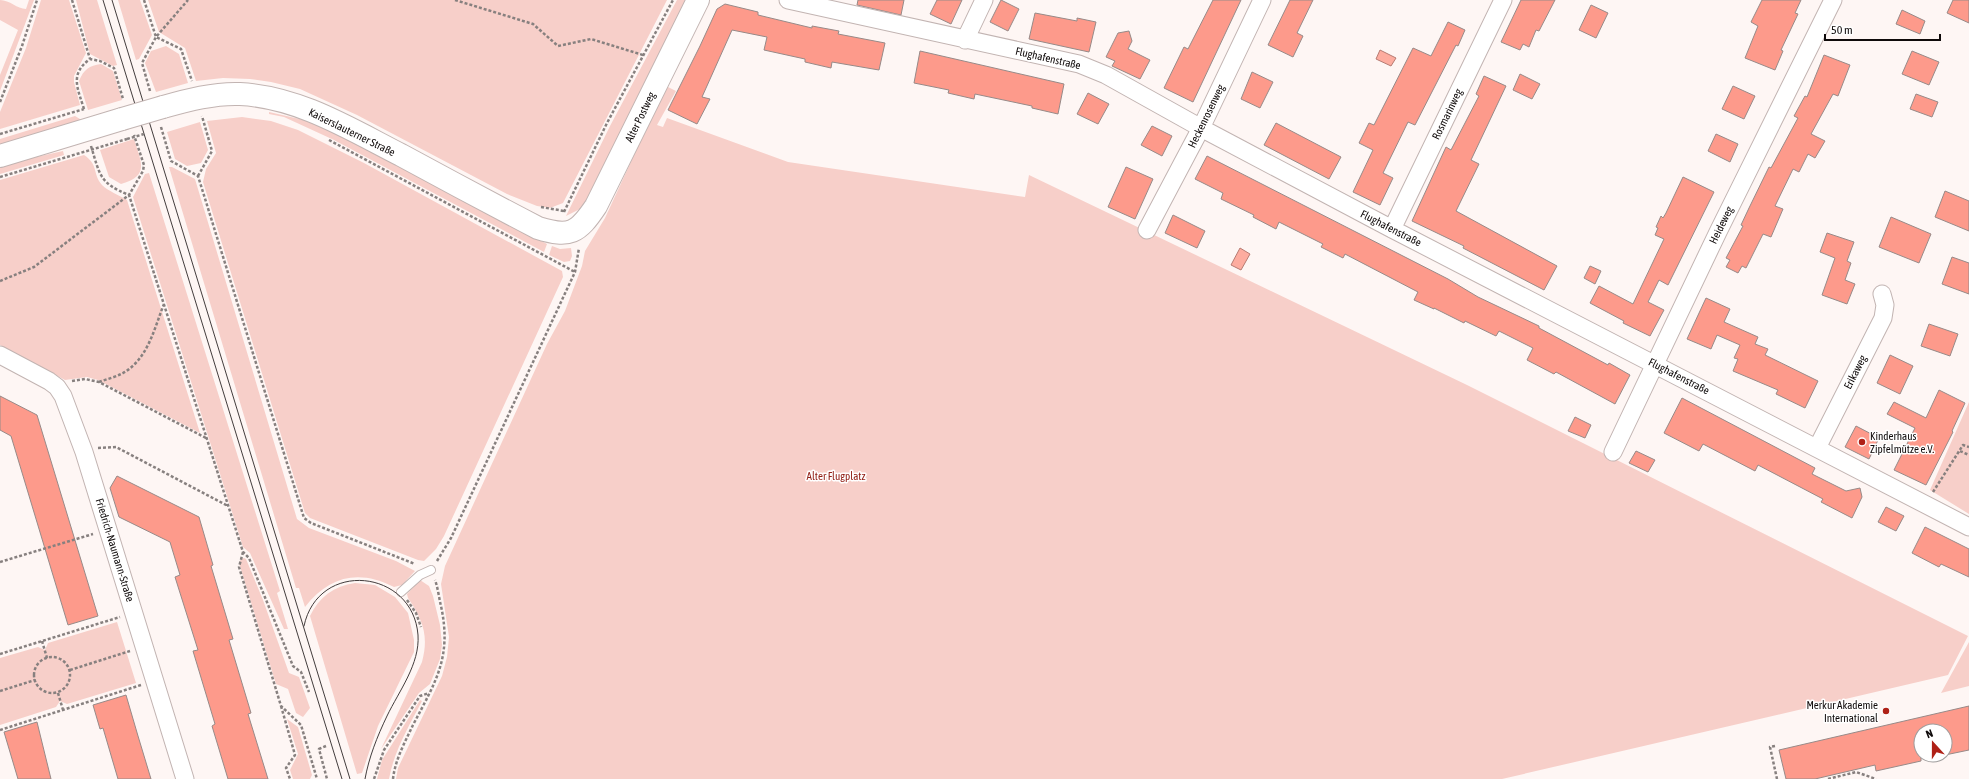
<svg xmlns="http://www.w3.org/2000/svg" width="1969" height="779" font-family="'Asap Condensed',sans-serif">
	<rect width="100%" height="100%" fill="#fef6f4"/>
	<!-- green -->
	<path fill="#f7cfc9" d="M0,0C10,0 17,9 26,9L29,0H34L0,91V75L18,30L0,20Z
		M41,0H69L86,53L74,76V82L80,105L0,129V112L26,48Z
		M76,0H97L117,65L113,66L90,54Z
		M118,0H140L152,35L139,59L136,60Z
		M148,0H667L563,203L550,208L537,206L507,194L357,115L300,89L271,82L250,79L223,78L196,81L185,48L159,32Z
		M677,0H689L584,207L566,216L610,126Z
		M166,46L179,54L188,83L156,92L145,63L151,51Z
		M101,64L113,71L122,100L88,110L79,81C84,69 89,66 101,64Z
		M666,86L676,91L657,125L663,127L667,118L788,162L1025,197L1029,175L1467,385L1968,636L1948,675L1502,779H396L398,768L442,676L447,657L449,637L441,584L445,566L547,344L565,311L582,266L585,251L605,218Z
		M269,112L317,123L339,133L547,244L544,252L334,140L284,117L269,114Z
		M75,116L80,119L81,122L0,147V139Z
		M242,117L271,121L298,130L364,163L562,271L563,277L444,536L436,549L424,561L418,560L310,518L305,513L203,182L206,169L216,153L207,121Z
		M200,122L208,150L201,163L187,166L175,159L167,132Z
		M134,139C141,162 150,176 121,184L109,177L100,150Z
		M63,151L64,155L0,174V165Z
		M84,155C99,165 92,173 102,185C108,191 119,195 127,200L200,433L98,380L87,377L65,380L0,345V180Z
		M169,167H172L195,179L297,519L309,528L396,561L415,571L402,585L394,587C359,569 329,576 305,607L299,588H296Z
		M149,173L280,591L277,593L288,629H284L250,553L243,547L133,197L145,174Z
		M552,246L560,249L571,248L572,256L570,261L564,262L549,255Z
		M1969,402V514L1930,490Z
		M244,558L246,559L263,600L289,673L299,677L310,708L303,717L296,713L288,689L276,684L239,563L241,559Z
		M420,580L429,586L433,596L440,625L442,645L440,659L430,684L419,693L381,749L422,662C429,636 423,620 408,598L407,594Z
		M355,583L375,585L395,597L408,613L414,640V652L378,726L362,773L357,774L310,616C319,597 334,586 355,583Z
		M117,622L136,683L67,704L60,701L56,707L0,725V658L38,647L45,650L48,643Z
		M1969,642V686L1941,693Z
		M420,700L422,701C409,726 394,751 389,779H377L382,760Z
		M287,719L298,727L312,775L310,779H293L290,770L298,754Z"/>
	<!-- water -->
	<path fill="#fdac9f" stroke="#b67b72" d="M1380,50L1396,58L1391,66L1376,59Z
		M1240,248L1250,254L1241,270L1231,265Z"/>
	<!-- building -->
	<path fill="#fd9a8b" stroke="#978a88" d="M858,0H904L901,15L857,5Z
		M937,0H962L951,24L930,14Z
		M1001,0L1019,9L1008,31L990,22Z
		M1213,0H1241L1193,102L1164,88L1184,47L1188,49Z
		M1290,0H1313L1297,33L1303,36L1293,57L1268,45Z
		M1521,0H1555L1539,31L1536,30L1529,47L1523,44L1520,50L1501,42Z
		M1762,0H1801L1795,13L1798,14L1781,50L1783,51L1775,70L1745,58L1758,26L1751,22Z
		M1953,0H1969V23L1947,13Z
		M725,4L758,12V15L812,28V26L839,31L838,34L885,43L879,70L832,62L831,68L805,62V59L764,50L767,37L732,30L702,97L710,99L697,124L668,110L700,46L717,9Z
		M1591,5L1608,13L1596,38L1579,30Z
		M1902,10L1925,21L1920,34L1896,24Z
		M1035,13L1077,21V18L1096,22L1089,52L1029,39Z
		M1448,22L1465,30L1458,46L1456,45L1415,125L1408,122L1383,173L1393,178L1380,205L1353,192L1373,150L1359,143L1369,123L1374,125L1413,48L1431,56Z
		M1129,31L1132,41L1128,49L1150,60L1140,79L1112,66L1115,61L1106,57L1118,33Z
		M920,51L1064,84L1058,114L1032,108V106L975,94L974,99L948,93L949,90L914,83Z
		M1912,51L1939,62L1929,85L1902,74Z
		M1824,55L1850,65L1838,96L1833,94L1811,134L1825,141L1815,158L1808,154L1799,172L1793,169L1775,206L1783,209L1771,237L1763,234L1746,268L1742,266L1738,273L1726,267L1730,260L1726,258L1743,226L1741,225L1749,208L1769,167L1771,168L1798,118L1794,116L1805,96L1807,97Z
		M1252,72L1273,82L1260,108L1241,99Z
		M1520,74L1540,84L1532,99L1513,90Z
		M1484,76L1506,86L1471,160L1479,164L1456,211L1557,266L1544,290L1463,248L1464,246L1412,221L1446,147L1451,150L1479,96L1476,94Z
		M1733,86L1755,96L1744,119L1722,109Z
		M1088,93L1109,104L1098,124L1077,114Z
		M1916,94L1938,102L1932,117L1910,109Z
		M1276,123L1341,157L1329,179L1264,145Z
		M1152,126L1172,136L1162,156L1141,145Z
		M1716,134L1738,144L1730,162L1708,151Z
		M1207,156L1448,279L1478,297L1539,326V328L1608,365L1609,363L1630,375L1615,404L1556,372L1554,374L1527,360L1533,348L1499,331L1496,336L1465,321L1464,323L1434,308V309L1414,300L1418,292L1345,254L1343,258L1321,247L1323,244L1279,222L1276,229L1253,217L1254,215L1221,199L1223,193L1195,179Z
		M1126,167L1153,179L1135,219L1108,207Z
		M1683,177L1714,192L1668,285L1659,280L1648,302L1664,310L1650,336L1623,323L1624,321L1590,303L1599,286L1633,304L1664,239L1655,235L1658,228L1656,227L1661,216L1663,218L1666,213Z
		M1945,191L1969,201V231L1935,217Z
		M1173,215L1205,231L1197,248L1165,233Z
		M1891,217L1931,234L1919,263L1879,247Z
		M1827,233L1854,242L1847,261L1851,263L1845,280L1855,284L1847,304L1822,295L1835,258L1820,252Z
		M1952,257L1969,263V294L1942,284Z
		M1590,266L1601,271L1595,284L1584,278Z
		M1706,298L1730,309L1724,322L1758,337L1755,344L1768,349L1765,355L1818,381L1805,408L1776,394L1778,390L1733,371L1738,359L1734,358L1740,345L1717,335L1711,349L1687,339Z
		M1929,324L1958,334L1950,356L1921,346Z
		M1890,355L1913,366L1900,394L1877,383Z
		M1939,390L1965,403L1952,431L1953,432L1926,485L1894,470L1915,428L1887,414L1894,402L1926,418Z
		M0,396L37,415L98,616L68,625L11,436L0,430Z
		M1682,398L1815,468L1812,474L1846,491L1860,488L1862,497L1852,518L1821,502L1823,499L1758,465L1755,471L1703,444L1699,451L1664,433Z
		M1575,417L1591,425L1585,438L1568,431Z
		M1856,426L1879,438L1869,459L1845,447Z
		M1636,451L1655,460L1648,472L1629,463Z
		M117,476L199,517L213,565L211,566L233,639L229,640L251,713L248,714L268,779H228L212,726L215,724L193,651L198,650L175,577L180,575L170,542L119,517L110,488Z
		M1886,507L1904,516L1896,531L1878,522Z
		M1925,527L1969,549V577L1941,564L1939,567L1912,553Z
		M126,695L138,736L151,779H118L103,728L100,729L93,705Z
		M1969,706V750L1945,755V731H1921V761L1876,771L1875,765L1815,779H1786L1779,750Z
		M37,722L51,779H18L4,732Z"/>
	<g fill="none" stroke-linecap="round" stroke-linejoin="round">
		<!-- service casing -->
		<g stroke="#c2b4b2" stroke-width="10">
			<path id="service" d="M401,592L420,575L431,570"/>
		</g>
		<!-- minor casing -->
		<g stroke="#c2b4b2" stroke-width="19">
			<path id="minor" d="M788,0L1079,64L1106,75L1201,128L1392,229L1969,527
				M965,40L984,0
				M1392,229L1503,0
				M1147,230L1201,128L1262,0
				M0,355L49,381L57,387L63,396L84,452L185,779
				M1817,448L1883,318L1885,305L1882,294
				M1613,452L1718,232L1833,0"/>
		</g>
		<!-- secondary casing -->
		<g stroke="#c2b4b2" stroke-width="24">
			<path id="secondary" d="M163,107C188,100 214,93 240,94C299,97 350,129 401,155C447,180 492,204 538,228C570,238 578,233 596,206L698,0
				M0,156L122,119"/>
		</g>
		<!-- path -->
		<path stroke="#87807f" stroke-width="2.5" stroke-dasharray="3 2" stroke-linecap="butt" d="M72,0L90,59
			M144,0L156,37L181,49L192,81
			M455,0L533,24L558,46L591,39L643,55
			M150,91L142,63L156,37L188,0
			M0,102L22,46L37,0
			M84,109C78,89 69,74 90,59L100,61L114,68L123,99
			M161,127L171,161L198,176L304,518L311,523L415,564
			M0,134L84,109
			M329,140L575,272
			M91,146C100,175 99,183 129,195L243,552L249,558L293,666L301,672L309,692
			M198,176L212,151L202,116
			M0,177L127,139
			M541,207L564,211
			M564,212L607,123L673,0
			M0,281L34,267L129,195L143,171L144,165L134,135
			M72,381L85,379L99,382L206,438
			M99,382C107,379 116,377 123,373C148,359 154,329 164,304
			M98,448L116,447L228,506
			M1960,451L1969,455
			M1933,492L1963,445L1969,447
			M243,552L239,567L281,706L301,725L317,779
			M437,561L451,538L575,272L579,248
			M0,562L93,534
			M407,600L416,613L421,627
			M42,641L47,658
			M0,654L120,617
			M34 675a18 18 0 1 1 36 0a18 18 0 1 1-36 0Z
			M70,670L130,651
			M0,691L35,680
			M58,693L63,710
			M281,706L295,755L286,768L290,779
			M0,730L141,685
			M326,746L319,749L327,779
			M1775,746L1770,747L1777,779
			M374,779L384,750L420,696L429,693
			M393,779C395,760 405,742 413,725C436,681 452,657 441,606C439,598 438,588 435,580
			M1828,779L1856,772L1876,779"/>
		<!-- service -->
		<use href="#service" stroke="#fff" stroke-width="8"/>
		<!-- minor -->
		<use href="#minor" stroke="#fff" stroke-width="17"/>
		<!-- secondary -->
		<use href="#secondary" stroke="#fff" stroke-width="22"/>
		<!-- tram -->
		<path stroke="#433d3d" stroke-width="1" d="M103,0L342,779
			M112,0L350,779
			M304,626C318,559 413,569 418,635C420,664 399,691 387,716C377,737 369,757 365,779"/>
		<!-- secondary-bridge casing -->
		<g stroke="#c2b4b2" stroke-width="24" stroke-linecap="butt">
			<path id="secondary-bridge" d="M122,119L163,107"/>
		</g>
		<!-- path-bridge -->
		<path stroke="#87807f" stroke-width="2.5" stroke-dasharray="3 2" stroke-linecap="butt" d="M127,139L144,134"/>
		<!-- secondary-bridge -->
		<use href="#secondary-bridge" stroke="#fff" stroke-width="22"/>
	</g>
	<!-- markers -->
	<g fill="#af2016" stroke="#fff" stroke-width="1.5">
		<circle cx="1862" cy="442" r="4"/>
		<circle cx="1886" cy="711" r="4"/>
	</g>
	<g text-anchor="middle" stroke-width="3" stroke-linejoin="round" paint-order="stroke">
		<!-- street labels -->
		<g font-size="11" fill="#0f0a0a" stroke="#fff">
			<text transform="translate(1048 58) rotate(13)" y="4">Flughafenstraße</text>
			<text transform="translate(1447 114) rotate(-64)" y="4">Rosmarinweg</text>
			<text transform="translate(1206 116) rotate(-64)" y="4">Heckenrosenweg</text>
			<text transform="translate(640 117) rotate(-64)" y="4">Alter Postweg</text>
			<text transform="translate(352 132) rotate(26)" y="4">Kaiserslauterner Straße</text>
			<text transform="translate(1721 225) rotate(-64)" y="4">Heideweg</text>
			<text transform="translate(1391 228) rotate(27)" y="4">Flughafenstraße</text>
			<text transform="translate(1855 372) rotate(-63)" y="4">Erikaweg</text>
			<text transform="translate(1679 376) rotate(27)" y="4">Flughafenstraße</text>
			<text transform="translate(115 550) rotate(73)" y="4">Friedrich-Naumann-Straße</text>
		</g>
		<!-- poi labels -->
		<g font-size="11" fill="#0f0a0a" stroke="#fff" text-anchor="start">
			<text x="1870" y="440">Kinderhaus<tspan x="1870" dy="13">Zipfelmütze e.V.</tspan></text>
			<text x="1878" y="709" text-anchor="end">Merkur Akademie<tspan x="1878" dy="13">International</tspan></text>
		</g>
		<!-- park labels -->
		<g font-size="11" fill="#922017" stroke="#fff">
			<text x="836" y="480">Alter Flugplatz</text>
		</g>
	</g>
	<!-- north arrow -->
	<g transform="translate(1933 743) rotate(339)"><circle r="19" fill="#ffffff" stroke="#9f9d9d"/>
	<path d="M0-3L7 15L0 10L-7 15Z" fill="#af2016"/>
	<text y="-6" font-size="11" font-weight="bold" text-anchor="middle" fill="#0f0a0a">N</text>
	</g>
	<!-- scale -->
	<path d="M1825 34v6h115v-6" fill="none" stroke="#0f0a0a" stroke-width="2"/>
	<text x="1831" y="34" font-size="12" fill="#0f0a0a" stroke="#ffffff" stroke-width="3" paint-order="stroke">50 m</text>
</svg>
